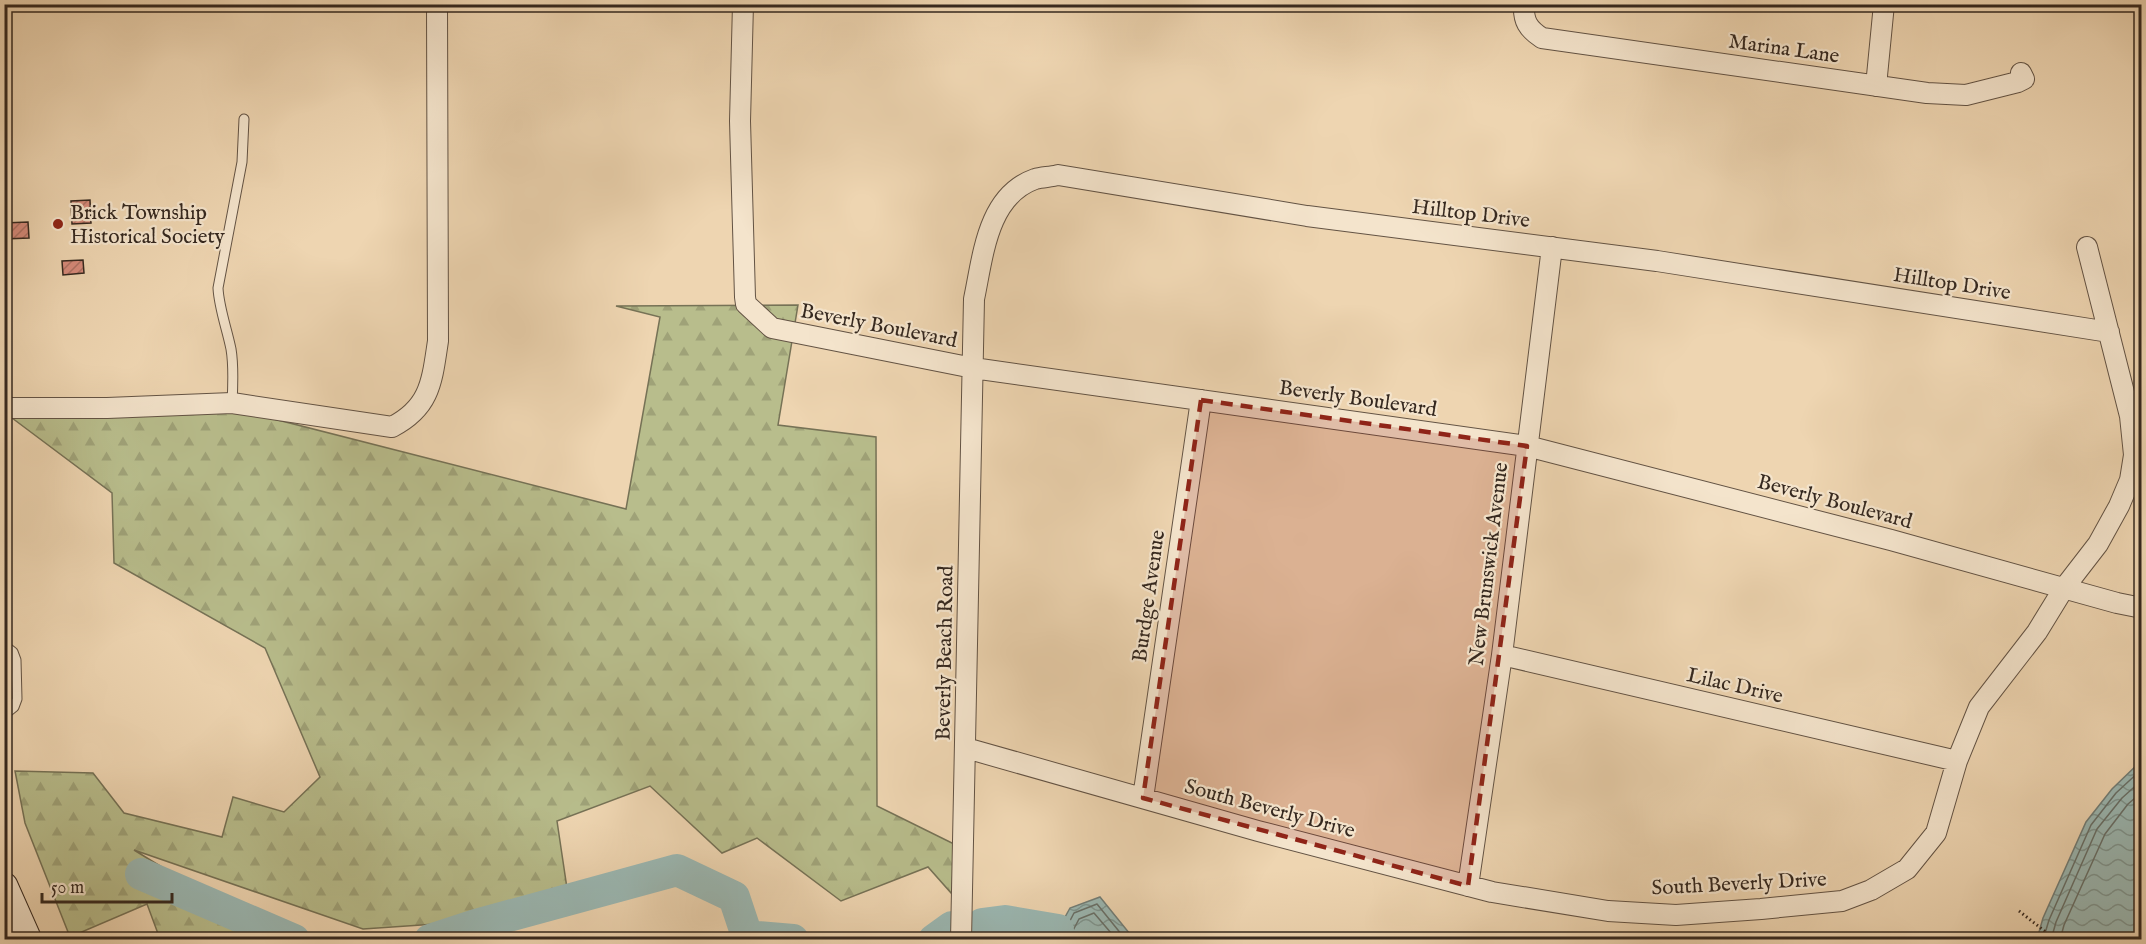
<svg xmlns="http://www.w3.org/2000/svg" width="2146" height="944" font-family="'IM FELL English',serif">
	<defs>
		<pattern id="forest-firs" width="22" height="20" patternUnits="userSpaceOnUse" patternTransform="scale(1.5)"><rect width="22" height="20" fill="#b8bd8c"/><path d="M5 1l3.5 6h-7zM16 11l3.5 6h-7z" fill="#9fa278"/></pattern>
		<pattern id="water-waves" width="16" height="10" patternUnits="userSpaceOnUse" patternTransform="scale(1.5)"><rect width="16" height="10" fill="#9bb8b3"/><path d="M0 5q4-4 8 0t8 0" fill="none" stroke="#7f9691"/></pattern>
		<pattern id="building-hatch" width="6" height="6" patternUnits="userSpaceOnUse" patternTransform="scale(1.5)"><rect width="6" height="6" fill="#d78b7b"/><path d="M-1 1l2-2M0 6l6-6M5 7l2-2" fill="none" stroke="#af7264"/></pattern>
	</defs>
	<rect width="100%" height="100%" fill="#eed5b1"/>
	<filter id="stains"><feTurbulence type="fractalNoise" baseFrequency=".00333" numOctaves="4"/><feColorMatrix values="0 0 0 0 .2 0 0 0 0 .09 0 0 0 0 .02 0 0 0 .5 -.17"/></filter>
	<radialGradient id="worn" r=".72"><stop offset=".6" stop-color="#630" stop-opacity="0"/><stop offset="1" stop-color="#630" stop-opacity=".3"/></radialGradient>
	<!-- forest -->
	<path fill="url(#forest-firs)" stroke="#767256" stroke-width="1.5" d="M798,305L778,425L876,437L877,806L954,844L952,894L928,867L841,901L757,838L722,853L650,786L557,821L568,895L436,924L363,929L134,850L232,910L240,939H160L147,904L70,937L25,823L15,771L93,773L124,813L222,837L233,797L284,812L320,777L265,648L114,563L112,493L12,418L231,408L626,509L660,317L616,306Z"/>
	<!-- water -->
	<path fill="url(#water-waves)" stroke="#727e78" stroke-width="1.5" d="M2141,761V939H2037L2043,918L2086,822L2112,789Z
		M1100,897L1134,939H1053L1070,908Z"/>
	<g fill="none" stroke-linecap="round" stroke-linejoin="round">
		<!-- shore -->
		<path stroke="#687069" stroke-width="1.5" d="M1060,940L1074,913L1097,904L1126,940
			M1068,940L1079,919L1094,913L1117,940
			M2043,940L2049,920L2091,825L2116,793L2142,769
			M2051,940L2056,922L2097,829L2122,798L2142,780
			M2060,940L2064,925L2105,834L2128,804L2142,792"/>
		<!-- river -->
		<path stroke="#9bb8b3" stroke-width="32" d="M141,874L294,940
			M982,924L1005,921L1058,930
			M430,940L476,925L677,870L734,897L747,936L793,940
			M934,940L952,927"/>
	</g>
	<!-- building -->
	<path fill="url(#building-hatch)" stroke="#35281f" stroke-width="1.5" d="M90,200L91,223L72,224L71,201Z
		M28,222L29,238L4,239V223Z
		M83,260L84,273L63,275L62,261Z"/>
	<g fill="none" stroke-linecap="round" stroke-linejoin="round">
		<!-- lane casing -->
		<g stroke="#635344" stroke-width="11">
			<path id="lane" d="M232,403C233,385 234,367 231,349C227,329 219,308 218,288L242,162L244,119
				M4,645L13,652L16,660L17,699L14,707L4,715"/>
		</g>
		<!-- street casing -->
		<g stroke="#635344" stroke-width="22">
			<path id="street" d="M743,4L740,121L745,297L746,304L772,328L973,368L1527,446L1891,540L2117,603L2142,608
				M1524,4C1523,21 1528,29 1542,38L1927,93L1966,95L2018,82L2024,79L2021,73
				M1876,86L1884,4
				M4,408H107L232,403L392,427C431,407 432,380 438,341L437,4
				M1502,655L1957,761
				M966,748L1258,831L1492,892L1608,911L1676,915L1761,909L1842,901L1871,890L1907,869L1936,833L1957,761L1979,707L2037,632L2064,588L2098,544L2119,506L2130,480L2134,455L2130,416L2087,247
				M1143,798L1201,400
				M1468,886L1502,655L1552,247
				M961,940L974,299C983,257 987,196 1035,179C1042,177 1051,177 1058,175L1307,216L1657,261L2109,332"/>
		</g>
		<!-- secondary casing -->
		<g stroke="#35281f" stroke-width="29">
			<path id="secondary" d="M4,886L28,940"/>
		</g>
		<!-- path -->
		<path stroke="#35281f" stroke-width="3" stroke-dasharray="1.5 3" stroke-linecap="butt" d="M2019,911L2056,940"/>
		<!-- lane -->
		<use href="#lane" stroke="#f4e4cc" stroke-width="9"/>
		<!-- street -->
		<use href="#street" stroke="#f4e4cc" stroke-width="20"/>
		<!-- secondary -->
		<use href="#secondary" stroke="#f4e4cc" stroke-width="27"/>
	</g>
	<!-- marked area -->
	<path fill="#8f2418" fill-opacity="0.2" stroke="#8f2418" stroke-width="4.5" stroke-dasharray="12 8" stroke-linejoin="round" d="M1201,400L1527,446L1468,886L1143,798Z"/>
	<!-- markers -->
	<circle fill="#8f2418" stroke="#f4e4cc" stroke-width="2" cx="58" cy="224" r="6"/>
	<g text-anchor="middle" stroke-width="4.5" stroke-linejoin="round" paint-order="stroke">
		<!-- street labels -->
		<g font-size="21" fill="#35281f" stroke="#f4e4cc">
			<text transform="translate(1784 48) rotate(8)" y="7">Marina Lane</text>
			<text transform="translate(1471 213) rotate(7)" y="7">Hilltop Drive</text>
			<text transform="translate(1952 283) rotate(9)" y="7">Hilltop Drive</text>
			<text transform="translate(879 325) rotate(11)" y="7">Beverly Boulevard</text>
			<text transform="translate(1358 398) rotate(8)" y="7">Beverly Boulevard</text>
			<text transform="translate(1835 501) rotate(15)" y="7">Beverly Boulevard</text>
			<text transform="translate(1488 564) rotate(-83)" y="7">New Brunswick Avenue</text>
			<text transform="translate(1148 596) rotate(-82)" y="7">Burdge Avenue</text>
			<text transform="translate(944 653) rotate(-89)" y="7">Beverly Beach Road</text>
			<text transform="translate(1735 685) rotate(13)" y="7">Lilac Drive</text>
			<text transform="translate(1270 808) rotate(15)" y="7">South Beverly Drive</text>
			<text transform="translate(1739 883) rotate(-3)" y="7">South Beverly Drive</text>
		</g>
		<!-- poi labels -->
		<g font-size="21" fill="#35281f" stroke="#f4e4cc" text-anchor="start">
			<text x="70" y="219">Brick Township<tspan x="70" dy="24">Historical Society</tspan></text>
		</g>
	</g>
	<!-- margin -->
	<rect width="2146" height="944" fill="none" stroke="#eed5b1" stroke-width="24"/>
	<rect x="6" y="6" width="2134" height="932" fill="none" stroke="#35281f" stroke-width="3"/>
	<rect x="12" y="12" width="2122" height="920" fill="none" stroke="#35281f" stroke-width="1.5"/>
	<!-- scale -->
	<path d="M42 893v9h130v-9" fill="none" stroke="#35281f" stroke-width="3"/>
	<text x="51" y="893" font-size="18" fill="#35281f" stroke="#f4e4cc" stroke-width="4.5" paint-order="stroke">50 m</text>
	<rect width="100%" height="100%" filter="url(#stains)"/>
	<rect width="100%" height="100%" fill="url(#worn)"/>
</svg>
